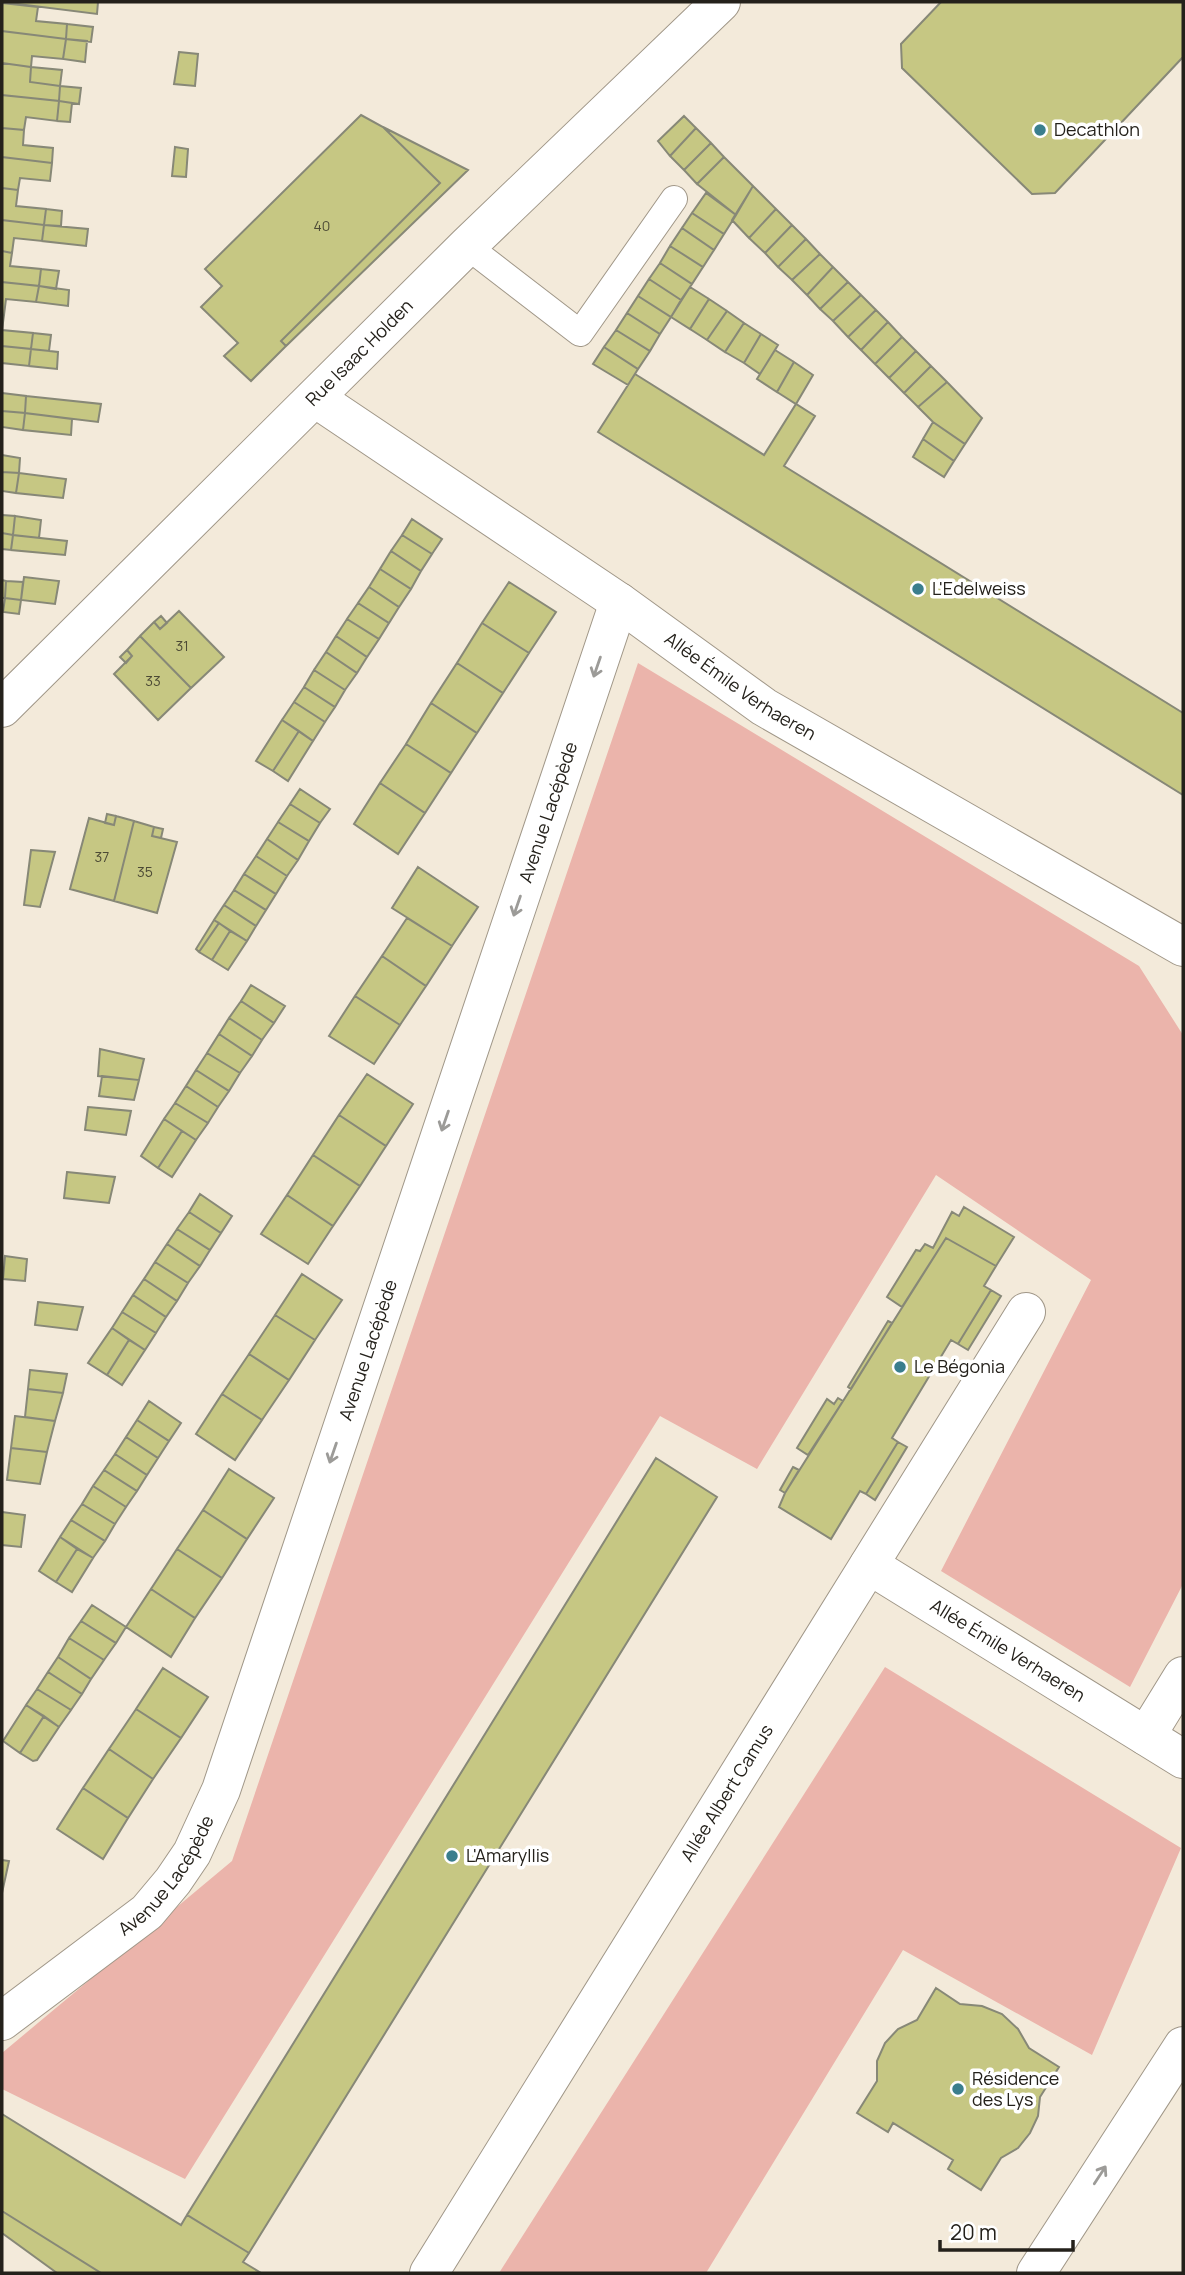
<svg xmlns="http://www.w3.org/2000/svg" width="1185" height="2275" font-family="Manrope,sans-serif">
	<rect width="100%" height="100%" fill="#f3eada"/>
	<!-- green -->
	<path fill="#ebb4ab" d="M638,663L1139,966L1183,1035V1584L1130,1687L941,1571L1091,1280L936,1175L757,1469L660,1416L185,2179L2,2089V2053L232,1861Z
		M885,1667L1181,1848L1092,2055L903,1950L706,2273H499Z"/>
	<!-- building -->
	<path fill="#c6c783" stroke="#878877" stroke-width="2" d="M2,2H98L97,14Z
		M941,2H1183V57L1055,193L1032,194L902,68L901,44Z
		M2,3L38,7L36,21L67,24L66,39L2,31Z
		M67,24L93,27L91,42L66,39Z
		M2,31L66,39L63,59L32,56L31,67L2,63Z
		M66,39L87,41L85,62L63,59Z
		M179,52L198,54L195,86L174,84Z
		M2,63L31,67L30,82L60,86L59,101L2,95Z
		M31,67L62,70L60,86L30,82Z
		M60,86L81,88L79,104L59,101Z
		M2,95L59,101L57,121L26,117L24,130L2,128Z
		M59,101L72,103L70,122L57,121Z
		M361,115L383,127L440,183L281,341L286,346L251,381L224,356L238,343L201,307L222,286L205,269Z
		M684,116L696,128L670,156L658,141Z
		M383,127L468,170L286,346L281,341L440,183Z
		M2,128L24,130L23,145L53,148L52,163L2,157Z
		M696,128L711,143L684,170L670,156Z
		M711,143L724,157L697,184L684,170Z
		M175,147L188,149L186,177L172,176Z
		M2,157L52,163L50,181L20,178L18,190L2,188Z
		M724,157L753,186L736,215L697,184Z
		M753,186L776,209L749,238L732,220Z
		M2,188L18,190L16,206L46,209L44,225L2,220Z
		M706,193L736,215L724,234L692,213Z
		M46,209L62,211L61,226L44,225Z
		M776,209L792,225L765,253L749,238Z
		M692,213L724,234L714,250L682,228Z
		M2,220L44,225L42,241L14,238L12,253L2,251Z
		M44,225L88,229L86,246L42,241Z
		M792,225L806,239L778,267L765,253Z
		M682,228L714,250L703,267L670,246Z
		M806,239L820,254L792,280L778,267Z
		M670,246L703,267L692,284L660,263Z
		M2,251L12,253L10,266L41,269L39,286L2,282Z
		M820,254L833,267L807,295L792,280Z
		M660,263L692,284L681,300L649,279Z
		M833,267L848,282L820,309L807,295Z
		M41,269L59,271L56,289L39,286Z
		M649,279L681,300L671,317L638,296Z
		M2,282L39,286L36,302L6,299L4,315H2Z
		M848,282L861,295L833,321L820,309Z
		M39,286L69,290L68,306L36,302Z
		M690,287L709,299L690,329L671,317Z
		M861,295L876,310L848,337L833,321Z
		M638,296L671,317L660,334L627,313Z
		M709,299L727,311L707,340L690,329Z
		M876,310L888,322L861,350L848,337Z
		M727,311L744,323L725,352L707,340Z
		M627,313L660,334L650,351L616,330Z
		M2,315H4L2,330L33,333L31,349L2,346Z
		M888,322L902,337L875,364L861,350Z
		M744,323L761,334L744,363L725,352Z
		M616,330L650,351L638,369L604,347Z
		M33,333L51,335L49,351L31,349Z
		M761,334L778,345L760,374L744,363Z
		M902,337L916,351L889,378L875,364Z
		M2,346L31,349L29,366L2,363Z
		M604,347L638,369L628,385L593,364Z
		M31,349L58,352L57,369L29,366Z
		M775,350L794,362L777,392L757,379Z
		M916,351L931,366L904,393L889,378Z
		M794,362L813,375L796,404L777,392Z
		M931,366L947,382L918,407L904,393Z
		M635,374L764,455L796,404L815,416L784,466L1183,713V795L598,432Z
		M947,382L982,418L965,444L933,422L918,407Z
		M2,393L26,396L25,413L2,411Z
		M26,396L101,404L98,422L25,413Z
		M2,411L25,413L23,430L2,427Z
		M25,413L72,419L71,435L23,430Z
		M933,422L965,444L954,461L923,439Z
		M923,439L954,461L944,477L913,457Z
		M2,455L20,458L19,473L2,472Z
		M2,472L19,473L16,493L2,491Z
		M19,473L66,479L63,498L16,493Z
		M2,515L15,516L13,535L2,533Z
		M15,516L41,520L39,538L13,535Z
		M412,519L442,539L432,554L402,535Z
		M2,533L13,535L11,550L2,549Z
		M13,535L67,541L65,555L11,550Z
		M402,535L432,554L421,571L391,551Z
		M391,551L421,571L411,589L380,569Z
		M380,569L411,589L399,607L369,587Z
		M24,577L59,581L55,604L21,600Z
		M2,580L6,581L5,598H2Z
		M6,581L23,582L21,600L5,598Z
		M509,582L556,612L529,653L482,623Z
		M369,587L399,607L389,623L358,603Z
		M5,598L21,600L19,614L3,612Z
		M358,603L389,623L379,639L347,619Z
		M179,611L224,657L191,688L140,636L154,622L160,629Z
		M161,616L167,623L160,629L154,622Z
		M347,619L379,639L367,657L336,636Z
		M482,623L529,653L503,693L457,663Z
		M140,636L191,688L158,720L114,674L132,656L127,650Z
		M336,636L367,657L357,673L326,652Z
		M127,650L132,656L126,663L120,657Z
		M326,652L357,673L345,690L314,670Z
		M457,663L503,693L477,733L431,703Z
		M314,670L345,690L335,707L304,687Z
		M304,687L335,707L325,722L294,702Z
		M294,702L325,722L313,741L282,720Z
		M431,703L477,733L451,773L406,744Z
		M282,720L299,731L273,771L256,761Z
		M299,731L313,741L288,781L273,771Z
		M406,744L451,773L425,813L380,783Z
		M380,783L425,813L398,854L354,824Z
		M300,789L330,809L320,823L290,804Z
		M290,804L320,823L309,841L278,822Z
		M107,814L116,816L114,825L105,823Z
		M116,816L134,821L114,901L70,889L89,818L114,825Z
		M134,821L154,827L152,836L177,842L157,913L114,901Z
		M278,822L309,841L298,860L267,839Z
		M154,827L163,829L161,838L152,836Z
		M267,839L298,860L287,876L256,856Z
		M31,850L55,852L40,907L24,905Z
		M256,856L287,876L276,894L244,874Z
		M418,867L478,907L452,946L392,908Z
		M244,874L276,894L266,910L234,890Z
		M234,890L266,910L256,926L224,905Z
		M224,905L256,926L247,941L214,920Z
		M407,918L452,946L426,986L382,956Z
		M214,920L219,923L199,952L196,949Z
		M219,923L230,931L212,960L199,952Z
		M230,931L247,941L228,970L212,960Z
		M382,956L426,986L400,1025L355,996Z
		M251,985L285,1006L274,1023L241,1001Z
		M355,996L400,1025L374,1064L329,1036Z
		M241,1001L274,1023L262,1040L229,1018Z
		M229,1018L262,1040L252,1056L219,1034Z
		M219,1034L252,1056L240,1073L207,1053Z
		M100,1049L144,1059L139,1080L98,1076Z
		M207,1053L240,1073L229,1091L196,1070Z
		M196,1070L229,1091L218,1107L186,1086Z
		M367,1074L413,1104L386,1146L339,1115Z
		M102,1076L139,1080L134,1100L99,1096Z
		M186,1086L218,1107L208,1123L175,1103Z
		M175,1103L208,1123L196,1140L164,1119Z
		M88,1107L131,1111L126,1135L85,1130Z
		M339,1115L386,1146L360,1186L313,1155Z
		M164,1119L182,1131L158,1168L141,1156Z
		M182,1131L196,1140L172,1177L158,1168Z
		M313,1155L360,1186L333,1226L287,1195Z
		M67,1172L115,1177L109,1203L64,1198Z
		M200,1194L232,1216L221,1233L189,1212Z
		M287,1195L333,1226L308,1264L261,1234Z
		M964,1207L1014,1237L996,1266L946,1238L902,1307L887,1297L916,1250L920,1251L925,1244L933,1248L952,1212L959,1216Z
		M189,1212L221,1233L210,1250L177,1229Z
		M177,1229L210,1250L200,1266L167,1244Z
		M946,1238L996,1266L984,1286L991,1290L958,1344L951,1340L892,1438L898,1442L866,1494L860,1491L831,1539L779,1507L785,1493Z
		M167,1244L200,1266L188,1283L155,1262Z
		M5,1256L27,1259L25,1281L3,1279Z
		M155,1262L188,1283L177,1301L144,1279Z
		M302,1274L342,1300L315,1340L275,1315Z
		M144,1279L177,1301L166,1317L133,1295Z
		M991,1290L1001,1296L968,1350L958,1344Z
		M133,1295L166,1317L156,1333L122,1312Z
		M38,1302L83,1307L77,1330L35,1325Z
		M122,1312L156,1333L145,1350L112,1328Z
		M275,1315L315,1340L289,1380L249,1354Z
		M888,1321L892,1323L851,1389L848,1387Z
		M112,1328L129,1340L107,1375L88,1363Z
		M129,1340L145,1350L122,1385L107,1375Z
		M249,1354L289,1380L262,1420L222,1394Z
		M30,1370L67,1374L63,1393L28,1389Z
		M28,1389L63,1393L55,1421L25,1417Z
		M222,1394L262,1420L235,1460L196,1434Z
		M838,1398L843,1401L808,1455L797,1448L827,1399L834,1404Z
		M149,1401L181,1423L169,1441L137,1420Z
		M15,1416L55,1421L47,1452L11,1448Z
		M137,1420L169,1441L158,1458L126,1437Z
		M126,1437L158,1458L147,1475L115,1454Z
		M898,1442L907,1447L875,1500L866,1494Z
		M11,1448L47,1452L40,1484L7,1480Z
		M115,1454L147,1475L137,1491L104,1470Z
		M656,1458L717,1497L249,2253L187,2215Z
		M793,1467L799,1470L785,1493L780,1490Z
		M229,1469L274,1498L247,1539L203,1510Z
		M104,1470L137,1491L126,1507L93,1486Z
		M93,1486L126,1507L115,1524L82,1504Z
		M82,1504L115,1524L105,1541L71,1520Z
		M203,1510L247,1539L222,1578L177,1549Z
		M2,1512L25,1515L21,1547L2,1545Z
		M71,1520L105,1541L93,1558L60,1537Z
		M60,1537L77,1549L56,1582L39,1571Z
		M77,1549L93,1558L72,1592L56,1582Z
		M177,1549L222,1578L195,1618L151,1589Z
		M151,1589L195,1618L171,1657L126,1627Z
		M92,1605L126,1627L116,1643L81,1621Z
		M81,1621L116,1643L104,1660L69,1638Z
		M69,1638L104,1660L91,1679L58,1657Z
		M58,1657L91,1679L82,1694L48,1672Z
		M163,1668L208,1697L181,1738L136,1709Z
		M48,1672L82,1694L71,1710L37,1689Z
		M37,1689L71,1710L59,1727L26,1705Z
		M26,1705L44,1716L20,1753L3,1741Z
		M136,1709L181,1738L153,1779L109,1749Z
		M44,1716L59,1727L37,1760L33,1761L20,1753Z
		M109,1749L153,1779L128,1818L83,1788Z
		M83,1788L128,1818L103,1859L57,1829Z
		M2,1860L9,1861L2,1893Z
		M936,1988L960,2004L982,2006L1002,2014L1018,2029L1029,2048L1059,2067L1040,2097L1038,2116L1030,2133L1018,2148L1001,2158L981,2190L948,2169L953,2160L893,2123L888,2132L857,2113L877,2081V2061L885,2043L898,2029L917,2020Z
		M2,2114L181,2225L187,2215L249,2253L243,2262L261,2273H101L2,2211Z
		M2,2211L101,2273H57L2,2233Z"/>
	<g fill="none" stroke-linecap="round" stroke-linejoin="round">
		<!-- service casing -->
		<g stroke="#a09788" stroke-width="28">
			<path id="service" d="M467,246L580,333L674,199"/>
		</g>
		<!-- minor casing -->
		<g stroke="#a09788" stroke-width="40">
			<g id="minor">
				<path id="s1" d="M315,398L619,602L764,707L1183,947"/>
				<path id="s2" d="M869,1565L1183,1759"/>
				<path d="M1146,1736L1183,1676"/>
				<path id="s3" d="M2,2021L147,1912L173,1881L192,1853L221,1790L619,602"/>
				<path id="s4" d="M429,2273L1026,1312"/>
				<path d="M1036,2273L1183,2046"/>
			</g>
		</g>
		<!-- secondary casing -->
		<g stroke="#a09788" stroke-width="40">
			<g id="secondary">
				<path id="s5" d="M2,708L467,246L721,2"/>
			</g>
		</g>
		<!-- service -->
		<use href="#service" stroke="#fff" stroke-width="26"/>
		<!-- minor -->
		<use href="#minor" stroke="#fff" stroke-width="38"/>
		<!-- secondary -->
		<use href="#secondary" stroke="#fff" stroke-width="38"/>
	</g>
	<!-- one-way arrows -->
	<defs><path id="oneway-shaft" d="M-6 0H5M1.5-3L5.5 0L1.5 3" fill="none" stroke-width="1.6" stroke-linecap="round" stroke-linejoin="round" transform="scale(1.75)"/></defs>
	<g stroke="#9c9b98">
		<use href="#oneway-shaft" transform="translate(597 667) rotate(109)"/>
		<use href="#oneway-shaft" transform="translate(517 906) rotate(109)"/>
		<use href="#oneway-shaft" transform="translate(445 1121) rotate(109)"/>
		<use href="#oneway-shaft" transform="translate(333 1453) rotate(109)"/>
		<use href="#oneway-shaft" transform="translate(1100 2175) rotate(-57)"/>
	</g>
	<!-- markers -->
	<g fill="#3a7e8d" stroke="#fff" stroke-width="2.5">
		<circle cx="1040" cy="130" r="7"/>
		<circle cx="918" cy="589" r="7"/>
		<circle cx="900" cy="1367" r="7"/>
		<circle cx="452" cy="1856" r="7"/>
		<circle cx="958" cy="2089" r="7"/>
	</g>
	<g text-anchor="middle" stroke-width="7" stroke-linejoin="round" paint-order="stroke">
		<!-- number labels -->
		<g font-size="14" fill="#4c4a35">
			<text x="322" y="231">40</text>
			<text x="182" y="651">31</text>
			<text x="153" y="686">33</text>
			<text x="102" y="862">37</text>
			<text x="145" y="877">35</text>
		</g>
		<!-- poi labels -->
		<g font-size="18" fill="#24211b" stroke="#fff" text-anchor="start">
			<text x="1054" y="136">Decathlon</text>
			<text x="932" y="595">L'Edelweiss</text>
			<text x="914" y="1373">Le Bégonia</text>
			<text x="466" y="1862">L'Amaryllis</text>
			<text x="972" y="2085">Résidence<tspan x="972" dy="21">des Lys</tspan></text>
		</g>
		<!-- street labels -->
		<g font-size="18" fill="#24211b" stroke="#fff">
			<text dy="6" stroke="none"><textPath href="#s5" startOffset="504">Rue Isaac Holden</textPath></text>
			<text dy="6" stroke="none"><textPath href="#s1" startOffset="514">Allée Émile Verhaeren</textPath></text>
			<text dy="6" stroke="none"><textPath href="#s3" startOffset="1356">Avenue Lacépède</textPath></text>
			<text dy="6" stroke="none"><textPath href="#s3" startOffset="789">Avenue Lacépède</textPath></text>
			<text dy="6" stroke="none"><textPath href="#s2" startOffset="163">Allée Émile Verhaeren</textPath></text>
			<text dy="6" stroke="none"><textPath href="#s4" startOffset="565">Allée Albert Camus</textPath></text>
			<text dy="6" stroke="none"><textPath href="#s3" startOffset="222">Avenue Lacépède</textPath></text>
		</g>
	</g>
	<!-- border -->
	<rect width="1185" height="2275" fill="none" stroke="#24211b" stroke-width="7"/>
	<!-- scale -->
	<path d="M940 2240v10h133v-10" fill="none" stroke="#24211b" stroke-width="3.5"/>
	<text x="950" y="2240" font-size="21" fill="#24211b" stroke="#ffffff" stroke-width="5" paint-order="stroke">20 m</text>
</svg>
